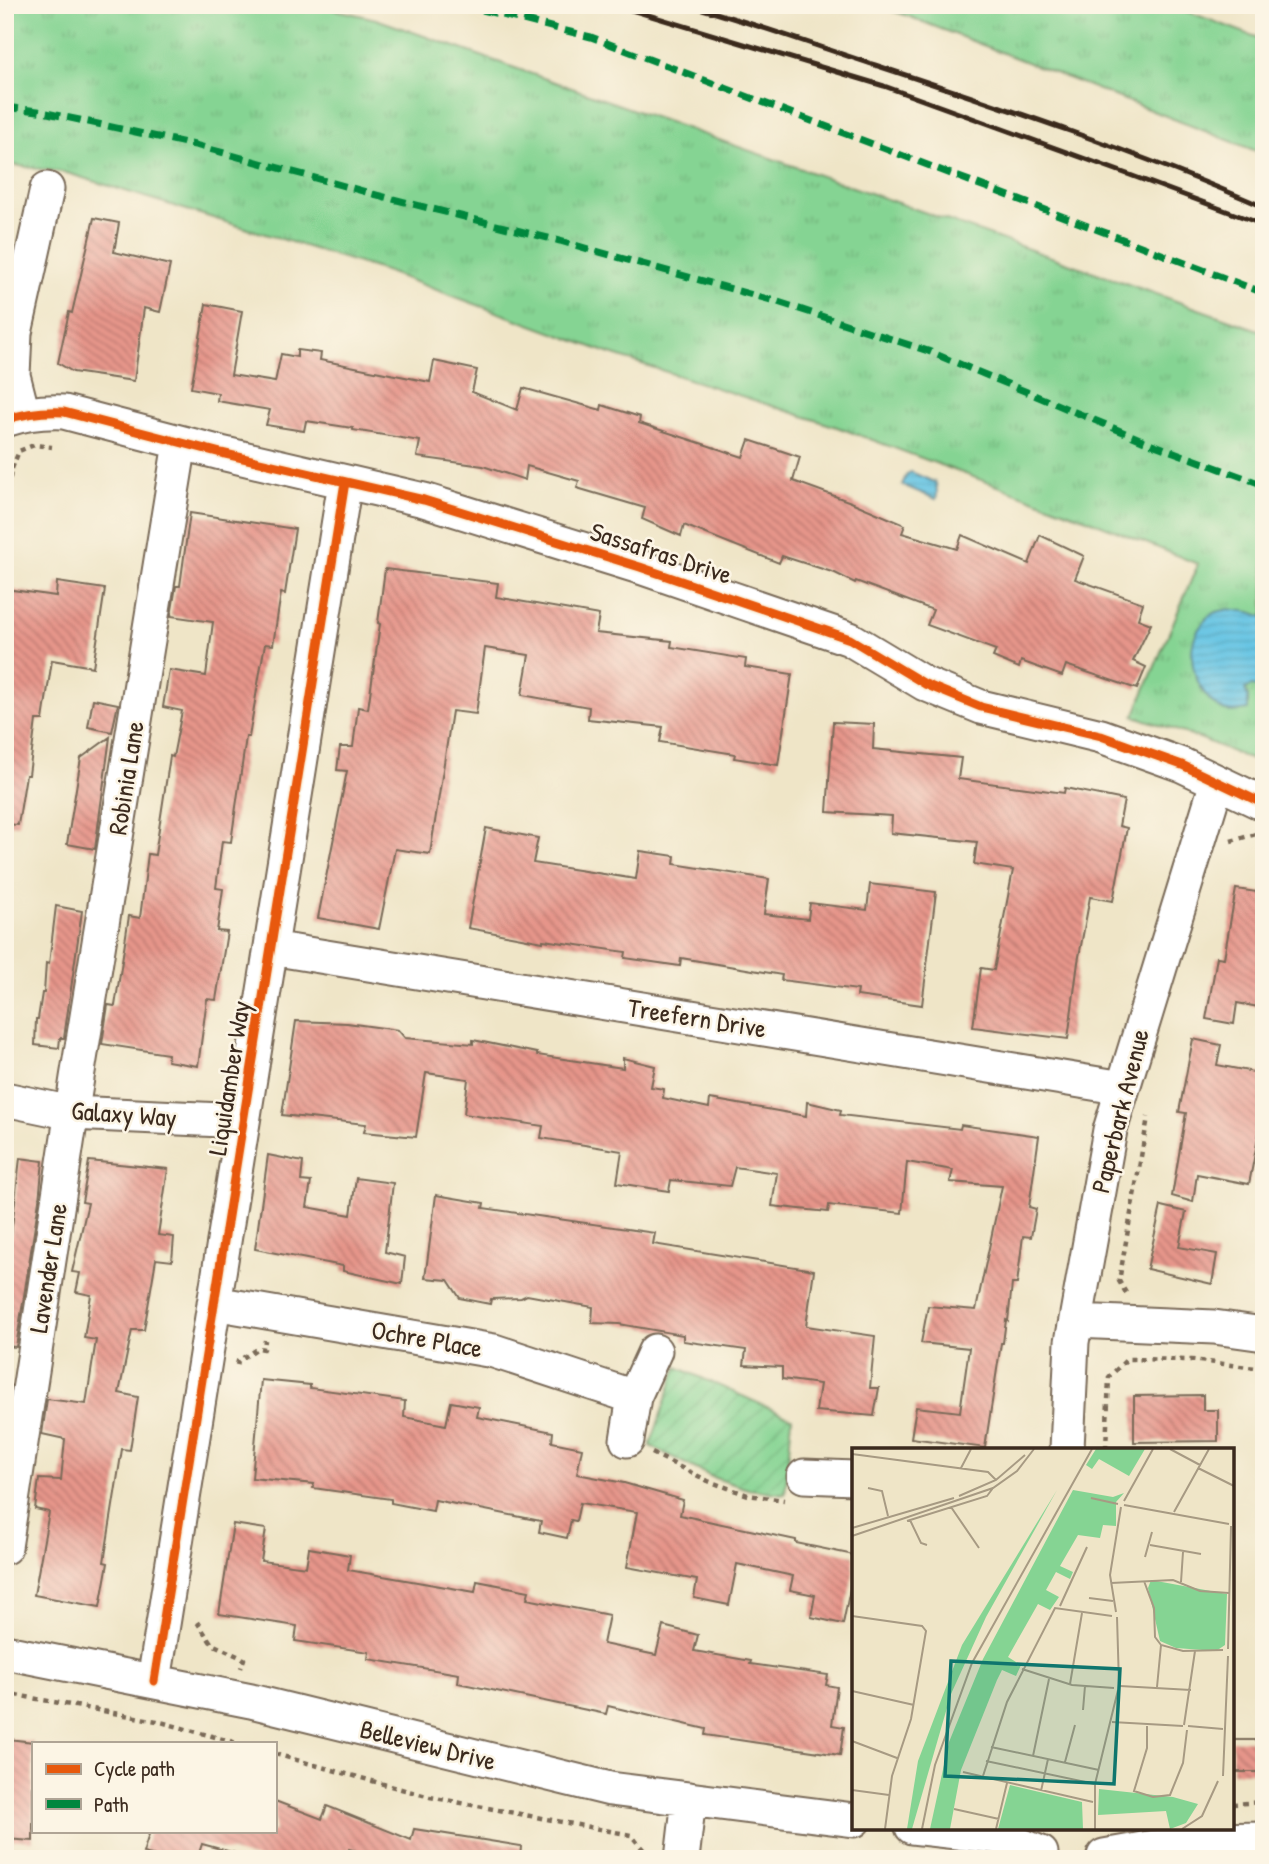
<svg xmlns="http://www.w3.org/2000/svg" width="1269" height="1864" font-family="'Patrick Hand',sans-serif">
	<defs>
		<pattern id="grass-tufts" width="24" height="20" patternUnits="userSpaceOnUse" patternTransform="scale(1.75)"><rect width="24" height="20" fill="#85d493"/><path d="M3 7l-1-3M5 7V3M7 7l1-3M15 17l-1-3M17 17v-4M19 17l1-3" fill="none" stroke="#74b67e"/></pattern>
		<pattern id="garden-furrows" width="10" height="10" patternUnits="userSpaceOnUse" patternTransform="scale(1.75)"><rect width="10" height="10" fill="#85d493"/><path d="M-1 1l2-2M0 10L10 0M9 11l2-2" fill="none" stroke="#74b67e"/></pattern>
		<pattern id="water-rules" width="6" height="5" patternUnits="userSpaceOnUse" patternTransform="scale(1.75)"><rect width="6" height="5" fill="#66c5e4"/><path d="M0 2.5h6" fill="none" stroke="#59a9c3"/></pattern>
		<pattern id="building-back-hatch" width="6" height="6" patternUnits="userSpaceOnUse" patternTransform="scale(1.75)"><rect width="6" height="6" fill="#e6958a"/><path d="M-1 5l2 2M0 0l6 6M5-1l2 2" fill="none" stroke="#bc7a70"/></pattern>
	</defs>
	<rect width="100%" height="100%" fill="#fcf5e5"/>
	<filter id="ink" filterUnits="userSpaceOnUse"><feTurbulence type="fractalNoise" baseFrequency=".0143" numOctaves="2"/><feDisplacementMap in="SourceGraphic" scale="14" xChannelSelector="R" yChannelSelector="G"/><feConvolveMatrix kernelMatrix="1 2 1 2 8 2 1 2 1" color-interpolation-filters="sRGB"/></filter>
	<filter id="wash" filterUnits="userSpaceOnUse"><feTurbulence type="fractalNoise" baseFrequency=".00686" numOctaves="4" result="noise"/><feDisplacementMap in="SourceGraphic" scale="28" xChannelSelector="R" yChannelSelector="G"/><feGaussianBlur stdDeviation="1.57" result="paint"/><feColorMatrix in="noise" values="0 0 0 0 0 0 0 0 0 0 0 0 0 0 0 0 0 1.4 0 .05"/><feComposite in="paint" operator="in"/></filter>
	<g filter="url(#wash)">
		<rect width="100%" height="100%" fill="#efe5c7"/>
		<!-- grass -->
		<path fill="url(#grass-tufts)" stroke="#607f58" stroke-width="2" d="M5,5H316L376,19L1264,332V759L1261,764L1202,739L1134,716L1198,564L1082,517L837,427L611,354L385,271L67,173L5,164Z
			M873,5H1170L1264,40V154L905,15Z"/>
		<!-- garden -->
		<path fill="url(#garden-furrows)" stroke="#607f58" stroke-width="2" d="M677,1367L792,1418L785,1494L748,1489L712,1477L650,1446Z"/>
		<!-- water -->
		<path fill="url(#water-rules)" stroke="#507881" stroke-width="2" d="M911,472L936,483L937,494L936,499L902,485L907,474Z
			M1228,609L1250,612L1264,617V686L1261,688L1252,686L1245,689L1248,697V710C1239,712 1229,713 1221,709C1195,694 1182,649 1201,626C1204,621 1208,616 1212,614C1217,611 1223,611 1228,609Z"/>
		<g id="blocks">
			<!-- building -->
			<path fill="url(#building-back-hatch)" d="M94,218L119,223L114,252L170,265L160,312L144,308L134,381L73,372L58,363L69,312L72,313Z
				M206,304L242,311L231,375L275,382L281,354L297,357V350L321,353L320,360L430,382L434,361L477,370L472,392L517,410L523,388L601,410L602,405L640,417L639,423L743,457L749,440L800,457L793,481L851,502L905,525L902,533L957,549L962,535L1029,564L1040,535L1084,556L1075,579L1143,603L1138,619L1151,624L1133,661L1146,667L1137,689L1066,665L1062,676L1021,661L1019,668L993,657L996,650L927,625L933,610L856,581L855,583L835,573L782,556L779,563L684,525L681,536L642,519L645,508L577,488L579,481L527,466L525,480L483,466L417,457L420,441L353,430V428L306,421L304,431L266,425L270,410L217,401L218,393L191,388Z
				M190,513L295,529L285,594L281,593L273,645L265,644L261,666L249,737H246L231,842L222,841L216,888L223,889L217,931L227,932L216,1000L207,999L198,1066L167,1061L168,1054L102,1044L108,1005L115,1006L129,916L140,918L148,854L155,855L170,756L173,757L182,711L163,707L169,670L206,676L213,622L171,616L176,586H180Z
				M385,569L498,583L496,597L599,615L596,633L672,641L671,647L746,659L745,667L792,674L778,765L734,758L735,754L660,742L663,727L588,719L589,707L522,695L529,655L485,648L476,714L452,711L430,854L395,849L379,929L318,918L347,771L337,770L340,747H353L358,707L368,709L380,624L378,623Z
				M57,582L105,589L93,667L52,660L43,720H36L29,775H26L18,825L5,824V589L56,596Z
				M93,699L118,704L112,732L88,727Z
				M833,722L874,724L873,749L961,758L958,779L1064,793L1065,788L1124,800L1119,826L1127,828L1113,901L1090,897L1078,962L1068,1039L973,1027L981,968L994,970L1013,870L974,864L977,842L891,833L892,816L827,812Z
				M110,737L95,849L67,844L81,758Z
				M486,828L538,838L533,863L636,879L640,851L675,856L674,864L769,879L764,914L808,919L810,903L867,910L870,884L936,892L922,1005L857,996L858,990L781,980L782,975L681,958L680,966L625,958L626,952L543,940V942L468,928Z
				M1236,889L1264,893V1008L1237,1003L1234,1024L1206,1019L1217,957L1224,958Z
				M56,906L82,911L64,1038H60L59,1048L35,1045L36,1019H38L42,993H44L46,963L49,964Z
				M296,1021L347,1023L398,1030L405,1038L473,1044V1040L537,1053V1055L623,1068V1058L655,1066L651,1087L664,1089L663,1098L709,1108L710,1099L806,1116L807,1102L841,1110L840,1115L960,1129L961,1125L1039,1136L1029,1207L1036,1209L1031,1237L1023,1236L1017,1284H1012L1008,1321L1006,1320L1003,1343H1001L985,1448L911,1438L916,1407L960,1412L969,1348L921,1343L928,1306L976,1310L1002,1186L950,1182L953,1170L907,1162L902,1213L829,1205L828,1212L772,1206L777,1173L735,1167L730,1186L671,1180L669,1191L617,1183L622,1151L541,1138L543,1126L464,1114L468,1079L426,1073L416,1137L364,1132L366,1124L282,1115Z
				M1193,1039L1221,1045L1217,1065L1264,1074V1129L1260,1128L1249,1184L1197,1174L1193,1202L1172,1196L1186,1113L1179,1112Z
				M268,1155L303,1162L301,1181L311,1182L307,1207L351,1215L356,1178L393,1183L385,1252L405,1257L402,1284L343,1271V1266L255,1249Z
				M20,1158L43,1161L39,1200L16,1347L5,1346V1271L11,1235Z
				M89,1161L168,1169L158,1235L174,1237L172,1261L156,1259L144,1330H132L119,1393L138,1397L130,1450L122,1449L104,1562L108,1563L100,1607L34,1595L49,1512L35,1509L39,1479L61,1480L65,1439L42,1434L47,1399L86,1404L96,1340L84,1338L91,1295L76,1292L80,1273L72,1272L88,1203L82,1202Z
				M436,1195L484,1203L483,1208L655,1233L653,1244L814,1270L806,1326L875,1336L870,1388H879L874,1416L816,1411L820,1384L782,1379V1367L744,1365L746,1350L683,1341V1335L619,1324L592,1323L593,1307L527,1295L521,1298L491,1299L490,1304L460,1298L448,1280L425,1278Z
				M1161,1206L1186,1212L1179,1247L1217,1254L1212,1284L1147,1269Z
				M261,1380L310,1385V1388L405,1401L404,1417L446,1425L451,1402L479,1407L477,1417L553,1432L552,1442L582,1448L577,1474L624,1483L683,1500L680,1515L796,1540V1543L854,1555V1569L843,1624L811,1617L815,1595L790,1590L793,1576L737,1564L729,1605L694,1598L697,1580L627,1567L637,1512L580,1503L576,1521L571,1520L567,1538L539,1532L541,1521L435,1500L433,1511L391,1503V1499L313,1488L314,1484L252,1478Z
				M1203,1395V1410H1218V1441L1134,1442V1396Z
				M233,1524L266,1529L261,1561L306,1567L309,1548L350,1555L348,1570L475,1592L477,1581L529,1591L527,1599L609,1615L603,1644L656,1655L663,1626L698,1635L694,1651L751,1661L750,1664L828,1675L826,1685L837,1687L832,1725L844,1727L840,1755L705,1735L706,1729L608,1706L606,1714L458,1683L459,1674L368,1659L369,1652L295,1641L297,1626L219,1614Z
				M8,1739L33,1742V1841L5,1839V1773Z
				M1232,1740H1264V1772H1232Z
				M275,1801L322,1819L327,1806L411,1840L414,1829L521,1846L520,1859H385L349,1849L346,1859H257L202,1844L197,1859H168L143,1853L150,1831H275Z"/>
		</g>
	</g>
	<g filter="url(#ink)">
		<use href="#blocks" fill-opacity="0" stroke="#7a6b59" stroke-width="2"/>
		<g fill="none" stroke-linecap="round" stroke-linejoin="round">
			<!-- street casing -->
			<g stroke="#7a6b59" stroke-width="37">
				<path id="street" d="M23,414L13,375L15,333L47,189
					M5,420C25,413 43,411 64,412L221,453L424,500L640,567L850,639L925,684L981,707L1101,736L1182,765L1264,804
					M271,948L1123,1088
					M5,1099L72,1113L243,1121
					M214,1303L494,1351L634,1397
					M1076,1321L1214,1327L1264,1334
					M627,1440L634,1397L655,1351
					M1067,1449L1072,1342L1110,1130L1217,782
					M804,1476L854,1478
					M5,1547L77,1078L180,443
					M5,1652L251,1701L610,1789L854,1820
					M154,1681L345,482
					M912,1827L1001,1837L1041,1853
					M1104,1856L1154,1847L1210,1840L1264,1839
					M682,1859L689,1799"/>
			</g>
			<!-- path -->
			<path stroke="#7a6b59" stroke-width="4.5" stroke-dasharray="5 5" stroke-linecap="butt" d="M5,508L11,471L19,451L34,445L52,447
				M1231,841L1256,834
				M1126,1293L1119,1281L1148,1117
				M237,1365L238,1361L258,1348L264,1349L265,1340
				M1106,1449L1109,1377L1127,1359L1192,1360L1264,1369
				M652,1453L708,1481L748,1495L784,1500
				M197,1622L212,1644L244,1659L241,1668
				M5,1693L157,1721L237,1743
				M275,1754L430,1797L631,1835L651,1859
				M1232,1804L1264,1802"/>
			<!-- street -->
			<use href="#street" stroke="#fff" stroke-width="33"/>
			<!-- rail -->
			<path stroke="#3b2a1e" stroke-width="5" d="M615,5L884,86L1130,175L1264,225
				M688,5C751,22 813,45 875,65C1006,108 1137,152 1264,207"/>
			<!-- quiet -->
			<path stroke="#00873e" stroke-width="7" stroke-dasharray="14 7" stroke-linecap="butt" d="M462,5L591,37L1264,293
				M5,107L38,111L195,145L377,195L560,241L778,302L928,351L1152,444L1264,485"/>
			<!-- cycleway casing -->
			<g stroke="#fcf5e5" stroke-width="13">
				<path id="cycleway" d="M5,420C25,413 43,411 64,412L221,453L424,500L640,567L850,639L925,684L981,707L1101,736L1182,765L1264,804
					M154,1681L345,482"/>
			</g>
			<!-- cycleway -->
			<use href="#cycleway" stroke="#e8590c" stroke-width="9"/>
		</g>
	</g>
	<g text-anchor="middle" stroke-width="5" stroke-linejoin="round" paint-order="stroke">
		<!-- street labels -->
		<g font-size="26" fill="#3b2a1e" stroke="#fcf5e5">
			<text transform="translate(661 553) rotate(18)" y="9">Sassafras Drive</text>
			<text transform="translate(126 778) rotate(-81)" y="9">Robinia Lane</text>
			<text transform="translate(697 1018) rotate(9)" y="9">Treefern Drive</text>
			<text transform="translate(229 1078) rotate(-81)" y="9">Liquidamber Way</text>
			<text transform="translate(1120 1111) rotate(-76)" y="9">Paperbark Avenue</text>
			<text transform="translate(124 1114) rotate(4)" y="9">Galaxy Way</text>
			<text transform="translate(48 1268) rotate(-81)" y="9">Lavender Lane</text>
			<text transform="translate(427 1339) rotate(10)" y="9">Ochre Place</text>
			<text transform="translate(428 1745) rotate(14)" y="9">Belleview Drive</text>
		</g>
	</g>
	<!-- overview -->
	<g transform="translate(852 1448)">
		<rect width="382" height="382" fill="#efe5c7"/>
		<path d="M244,1H293L277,28L247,11L240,21L234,17ZM205,42L134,169L99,246L60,381H55L66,313L110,197ZM221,42L261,49L272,45L264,54V78L251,77L248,90L226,87L208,118L221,124L218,131L204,124L194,142L207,149L198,162L186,156L156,209L169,217L164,228L150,222L145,232L109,322L98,381H78L97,294L131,211ZM299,132L375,146L373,197L364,203L324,200L308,193L296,140ZM158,337L230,354L231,381H146ZM247,341L321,349L346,356L334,375L318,381L314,363L246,367Z" fill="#85d493"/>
		<path fill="none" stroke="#a79a83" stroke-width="2" d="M318,1L348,17M0,6L136,24L144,32M109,20L119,1M346,20L382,38M16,40L30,43L36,68M107,48L144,32L173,7M239,50L266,56M272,53L301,1M272,57L377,76M99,59L127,100M322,64L357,1M58,72L69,95L75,97M55,73L135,48L141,40M0,80L102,50M0,88L141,40L165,23L182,1M298,97L349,106M293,109L300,84M292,133L302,160L303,189L309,197L331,203L371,202M329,134L331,104M259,135L321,132L348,143L377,145M237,150L261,153M208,158L235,99M264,164L258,127L269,59M0,168L70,178L74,183L59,271L40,328L33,381M265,169L267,236M376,201L379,78M170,221L220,237L262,240M218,236L230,165M268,238L339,242M305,239L309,197M0,243L62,257M231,262L233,238M260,274L331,278M332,277L343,203M295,278V300L282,343L301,349L318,347L331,315L335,282M336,278L371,281M0,293L45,310M139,299L247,322M181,308L197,231M134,313L243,336M213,314L223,277M111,324L241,354M131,328L155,254L203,160L260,168M371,328L376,208M0,342L37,347M189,343L196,311M102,361L147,371M70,381L83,317L120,215L240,1M144,381L155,335M243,381V336L266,242M330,381L350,368L366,333"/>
		<path fill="#0f766e" fill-opacity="0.15" stroke="#0f766e" stroke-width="3.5" d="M99,213L268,221L262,336L93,328Z"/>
		<rect width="382" height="382" fill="none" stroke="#3b2a1e" stroke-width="3.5"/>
	</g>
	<!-- margin -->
	<rect width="1269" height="1864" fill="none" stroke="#fcf5e5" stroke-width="28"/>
	<!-- legend -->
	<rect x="32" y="1742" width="245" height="91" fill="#fcf5e5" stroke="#afa495" stroke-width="2"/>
	<rect x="46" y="1764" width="35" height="10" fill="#e8590c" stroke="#afa495" stroke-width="2"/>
	<text x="94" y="1776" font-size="21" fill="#3b2a1e">Cycle path</text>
	<rect x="46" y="1799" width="35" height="10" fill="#00873e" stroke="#afa495" stroke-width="2"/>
	<text x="94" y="1812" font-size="21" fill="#3b2a1e">Path</text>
</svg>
